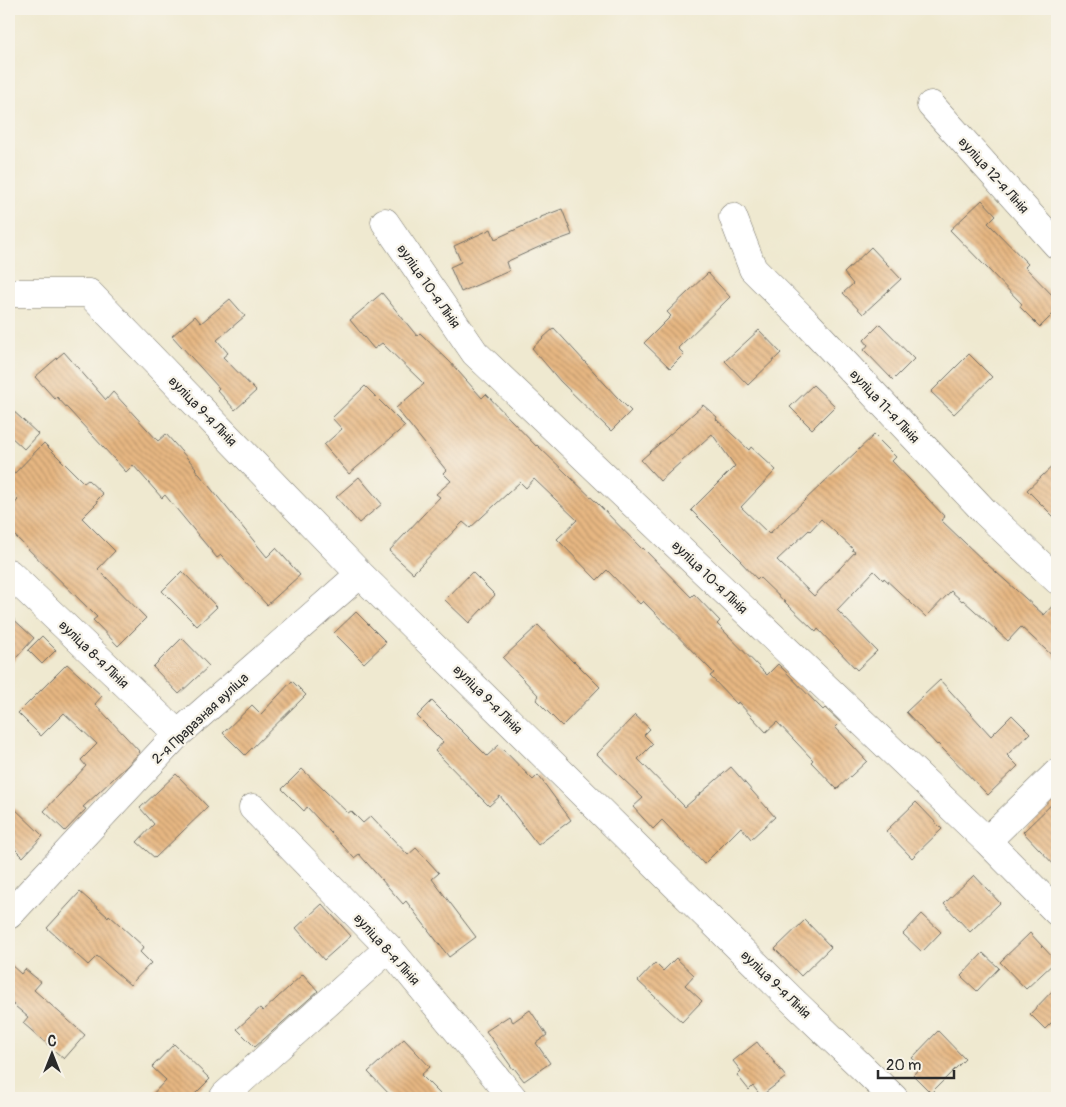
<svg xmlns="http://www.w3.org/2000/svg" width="1066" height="1107" font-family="Pangolin,sans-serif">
	<defs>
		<pattern id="building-back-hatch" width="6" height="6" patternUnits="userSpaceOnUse" patternTransform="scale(1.25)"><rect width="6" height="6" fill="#e7b782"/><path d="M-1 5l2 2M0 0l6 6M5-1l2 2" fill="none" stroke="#bb956b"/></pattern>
	</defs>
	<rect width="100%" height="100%" fill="#f7f3e8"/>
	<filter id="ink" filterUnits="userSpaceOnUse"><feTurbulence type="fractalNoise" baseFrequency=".02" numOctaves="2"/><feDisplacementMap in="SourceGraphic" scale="10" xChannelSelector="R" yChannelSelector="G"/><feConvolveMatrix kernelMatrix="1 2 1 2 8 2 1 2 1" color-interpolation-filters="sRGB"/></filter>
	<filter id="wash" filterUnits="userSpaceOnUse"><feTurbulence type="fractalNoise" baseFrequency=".0096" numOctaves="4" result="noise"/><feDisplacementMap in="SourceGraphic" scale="20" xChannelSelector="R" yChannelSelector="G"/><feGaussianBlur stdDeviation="1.12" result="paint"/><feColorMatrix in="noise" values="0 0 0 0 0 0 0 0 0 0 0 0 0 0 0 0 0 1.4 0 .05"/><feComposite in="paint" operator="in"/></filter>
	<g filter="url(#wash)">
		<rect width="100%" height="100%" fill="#efe9d0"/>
		<g id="blocks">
			<!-- building -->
			<path fill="url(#building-back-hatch)" fill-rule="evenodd" d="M982,200L996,215L988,223L1028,264L1025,267L1057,300V310L1040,327L1020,307L1022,304L950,230Z
				M562,209L572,235L539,247L506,262L509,271L461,292L450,267L461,262L454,246L491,229L495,239L541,218V217Z
				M871,247L901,279L863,314L843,293L853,284L844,273Z
				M708,273L730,297L678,348L684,354L670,368L644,343L671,316L667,312Z
				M382,293L417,336L420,333L450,362L482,398L486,394L536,446L537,445L598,504L642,549L643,548L691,597L694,594L720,621L717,624L767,675L778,664L823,710L825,708L840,722L835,727L867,761L837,789L811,762L813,760L777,722L766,732L738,702L737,704L710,676L714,673L643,601L640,604L607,570L597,580L557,539L577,520L534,479L526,488L520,482L470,528L463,522L413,573L389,551L440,497L436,494L451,481L443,473L446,470L396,408L424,384L382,343L374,349L350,320Z
				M230,299L245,316L217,340L228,353L223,357L256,391L235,410L217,390L219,388L172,336L195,316L201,323Z
				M880,324L914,359L893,380L864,350L868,345L864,340Z
				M554,328L616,396L631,411L611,431L560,381L532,348Z
				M759,330L781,353L748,385L725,361Z
				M64,352L106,400L113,392L158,441L166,434L196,468L195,469L267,557L276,548L300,575L267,605L221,555L217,558L165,495L162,498L133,465L126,472L57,397L55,399L35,377Z
				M969,354L992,377L954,414L931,392Z
				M813,385L835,406L812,429L790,407Z
				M365,386L405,426L349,474L324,445L342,429L332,418Z
				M703,405L717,417L716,419L749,450L751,447L776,470L741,507L769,534L874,435L896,457L892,461L945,517L941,520L987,564L1044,615L1057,601V660L1021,627L1008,641L963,600L962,601L951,591L926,617L884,578L883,580L874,571L837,610L877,651L857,670L818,629L816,632L759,577L757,579L740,561L741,560L691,510L735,466L712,434L660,481L641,460ZM821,519L853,549L852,550L855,552L814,596L777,560L809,530L810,531Z
				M9,407L38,434L24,449L9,435Z
				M44,443L84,483L88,480L103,494L96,501L98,502L82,518L115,551L98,569L146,618L118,646L93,620L97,617L9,530V510L18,500L9,491V479Z
				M1057,462V520L1027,490Z
				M359,477L382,504L359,523L336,497Z
				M182,571L217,607L197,626L162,591Z
				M472,572L495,595L469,623L445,600Z
				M356,612L386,642L364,663L334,633Z
				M9,615L34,638L9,666Z
				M538,625L573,662L574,661L600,687L562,726L536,700L539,696L503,658Z
				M42,636L56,650L42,664L28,650Z
				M182,638L209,666L179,694L153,667Z
				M67,664L102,696L95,704L140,752L127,766L83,807L86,809L65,831L44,811L86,766L81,760L97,744L64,713L41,736L18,713Z
				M940,680L991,736L1012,715L1030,733L1007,755L1018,766L988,795L938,744L937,745L906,712Z
				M292,681L306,695L245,755L223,733L252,705L261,714Z
				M432,701L487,756L499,745L533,780L538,775L571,820L538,845L500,796L489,806L435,751L443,742L417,716Z
				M635,715L650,729L644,735L653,744L638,759L685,807L731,767L775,817L751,839L741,827L704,864L662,820L653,829L633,807L643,798L597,754Z
				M302,769L348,813L351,811L363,823L371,816L408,855L416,848L439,873L432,879L476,937L449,957L406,901L403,904L359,854L354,858L307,807L304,811L282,789Z
				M176,774L208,807L155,858L137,842L154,824L140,808Z
				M1057,799V868L1023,832Z
				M916,802L942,829L912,858L886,831Z
				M9,803L43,836L23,857L9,843Z
				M974,875L1000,903L970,932L944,904Z
				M80,892L108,917L109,915L144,947L140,952L151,963L130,985L97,956L88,965L47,928Z
				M322,904L351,936L324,960L296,928Z
				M922,914L941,932L922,952L903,934Z
				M805,920L831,947L801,976L775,949Z
				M1030,933L1056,961L1026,989L1000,962Z
				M983,953L999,968L977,991L961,976Z
				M676,958L694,975L685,985L702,1001L682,1022L638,981L655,963L663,971Z
				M9,963L21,974L25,969L41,982L34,990L85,1035L64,1059L23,1023L28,1017L9,1001Z
				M303,974L318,991L255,1047L237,1029L260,1008L263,1011Z
				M1057,986V1017L1045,1029L1030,1014Z
				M530,1010L547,1035L536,1043L550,1063L524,1081L514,1068L513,1069L486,1031L509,1016L513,1022Z
				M938,1031L965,1059L931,1093L913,1075L921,1066L912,1058Z
				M404,1039L430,1067L421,1075L444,1098H393L368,1072Z
				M757,1042L766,1054L767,1053L786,1077L761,1096L753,1086L749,1090L737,1075L741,1071L733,1061Z
				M174,1044L210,1079L191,1098H149L166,1080L152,1067Z"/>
		</g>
	</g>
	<g filter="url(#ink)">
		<use href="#blocks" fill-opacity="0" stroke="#706e65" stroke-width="1"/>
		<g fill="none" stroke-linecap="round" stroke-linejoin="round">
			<!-- minor casing -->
			<g stroke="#706e65" stroke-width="29">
				<path id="minor" d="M931,105L1057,245
					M733,217L753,269L808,324L985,512L1057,580
					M385,222L475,353L987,841L1057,912
					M9,293H89L360,574L791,999L894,1098
					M9,573L178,734
					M253,808L389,948L513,1098
					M987,841L1057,773
					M9,915L178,734L360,574
					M223,1098L225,1095L389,948"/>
			</g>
			<!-- minor -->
			<use href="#minor" stroke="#fff" stroke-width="28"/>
		</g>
	</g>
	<g text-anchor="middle" stroke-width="4.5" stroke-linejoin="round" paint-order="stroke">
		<!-- street labels -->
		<g font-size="14" fill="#2b2b2b" stroke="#f7f3e8">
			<text transform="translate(994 175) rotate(48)" y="5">вуліца 12-я Лінія</text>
			<text transform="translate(429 286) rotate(55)" y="5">вуліца 10-я Лінія</text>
			<text transform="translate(885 406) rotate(47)" y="5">вуліца 11-я Лінія</text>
			<text transform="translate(203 411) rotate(46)" y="5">вуліца 9-я Лінія</text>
			<text transform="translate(710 577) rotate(44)" y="5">вуліца 10-я Лінія</text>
			<text transform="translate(94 654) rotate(44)" y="5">вуліца 8-я Лінія</text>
			<text transform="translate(488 699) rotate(45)" y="5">вуліца 9-я Лінія</text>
			<text transform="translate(200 718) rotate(-43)" y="5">2-я Праразная вуліца</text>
			<text transform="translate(387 949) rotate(48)" y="5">вуліца 8-я Лінія</text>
			<text transform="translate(776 984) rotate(44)" y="5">вуліца 9-я Лінія</text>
		</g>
	</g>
	<!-- margin -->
	<rect width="1066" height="1107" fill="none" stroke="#f7f3e8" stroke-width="30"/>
	<!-- north arrow -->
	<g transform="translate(52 1054)" stroke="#f7f3e8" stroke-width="4" paint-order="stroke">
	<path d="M0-4L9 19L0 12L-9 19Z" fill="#2b2b2b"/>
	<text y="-8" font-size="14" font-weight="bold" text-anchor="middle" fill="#2b2b2b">С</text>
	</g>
	<!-- scale -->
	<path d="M878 1070v8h76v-8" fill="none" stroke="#2b2b2b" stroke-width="2.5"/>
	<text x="886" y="1070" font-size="15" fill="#2b2b2b" stroke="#f7f3e8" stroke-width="4" paint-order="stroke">20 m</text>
</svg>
